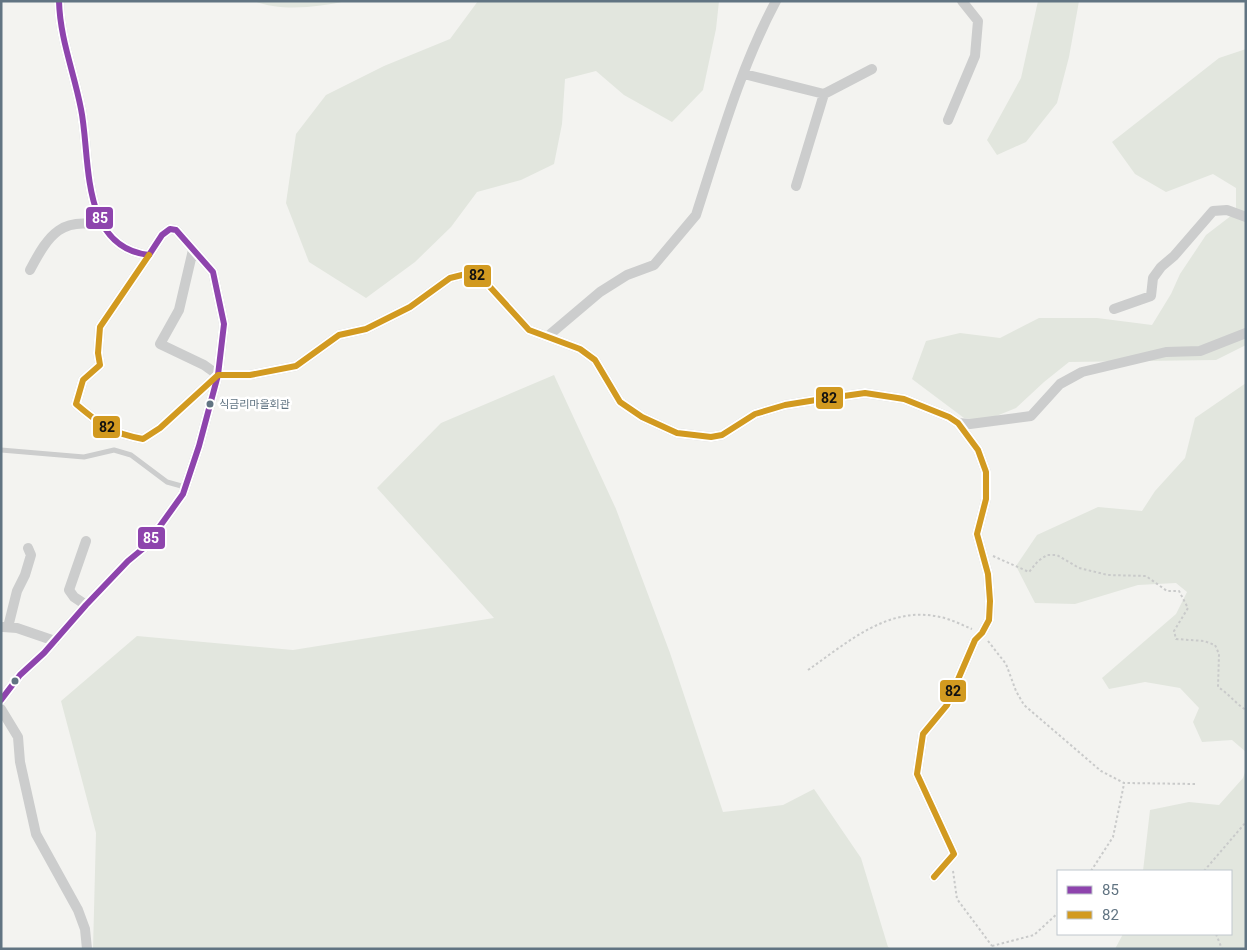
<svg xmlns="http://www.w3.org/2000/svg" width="1247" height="950" font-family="Roboto,'Noto Sans KR',sans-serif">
	<rect width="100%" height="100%" fill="#f3f3f0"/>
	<!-- green -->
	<path fill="#e2e6de" d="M254,1H347C318,7 282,12 254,1Z
		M478,1H719L716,29L703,90L672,122L624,95L596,71L565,79L562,124L554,164L521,180L477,192L451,227L415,262L366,298L309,262L286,203L296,134L326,95L384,66L450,39Z
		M1038,1H1079L1069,57L1057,103L1026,142L997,155L987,140L1021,78Z
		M1246,49V345L1216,360L1069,362L1044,382L1016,408L984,421L964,418L912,379L926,341L960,333L1000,338L1039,318H1097L1152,325L1171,294L1180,274L1206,235L1236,212V188L1213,174L1166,192L1135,174L1112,142L1219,58Z
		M554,375L616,509L670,653L723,812L783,805L814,789L861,858L888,947L892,949H93L96,833L61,701L137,636L293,650L494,618L377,488L441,423Z
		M1246,383V752L1232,740L1202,742L1193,722L1199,708L1180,688L1145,682L1109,689L1102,678L1176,614L1187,592L1176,583L1138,585L1075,604L1035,603L1016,566L1037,535L1098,507L1142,511L1155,491L1185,458L1195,418Z
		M1246,769V949H1115L1123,934H1231V871H1143L1150,810L1189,802L1219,805L1243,778Z"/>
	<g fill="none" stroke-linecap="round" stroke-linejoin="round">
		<!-- path -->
		<path stroke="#c9caca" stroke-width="2" stroke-dasharray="2.5 2.5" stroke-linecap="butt" d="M993,556L1029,572L1038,561L1047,555H1057L1079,568L1108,575L1146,576L1167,591H1179L1188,608L1174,631L1176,639L1204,641L1215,645L1219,654L1218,687C1229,694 1235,703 1246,710
			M988,641L1006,664L1016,691L1024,705L1101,771L1124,783L1196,784
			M808,670C847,643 888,605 940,617C951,619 962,625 972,629
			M953,871L957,899L992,946
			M1091,871L1113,837L1124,784
			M1204,871L1246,822
			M1216,934L1222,949
			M992,946L1034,935L1058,913"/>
		<!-- service -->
		<path stroke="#cccdcd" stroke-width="5" d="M1,450L84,457L114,450L131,455L167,482L185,487"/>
		<!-- minor -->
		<path stroke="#cccdcd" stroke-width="10" d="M744,74L824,94L872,69
			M948,120L975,56L978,21L962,1
			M796,186L824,94
			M193,250L179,310L160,344L204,365L218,375
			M149,255L100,327L98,353L100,365L83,380L76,404C101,425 110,433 143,439L160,428L218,375H250L296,366L339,335L366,329L410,307L450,278L466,274L480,276L529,330L580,349L595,360L620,402L642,417L677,433L711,437L722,435L755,414L785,405L816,400L865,393L904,399L949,417L958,423L978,450L986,472V499L977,534L988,574L990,601L989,620L982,633L975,640L947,705L923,734L917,774L954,854L934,877
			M30,270C49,234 62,215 106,227
			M1114,309L1151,296L1153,278L1161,267L1174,256L1213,211L1227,210L1246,217
			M548,336L600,292L627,275L654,265L696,215C719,144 740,68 776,1
			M958,423L970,424L1031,416L1060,384L1082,372L1166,352L1200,351L1246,333
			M86,605L74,597L69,590L86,541
			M3,627L17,628L55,641
			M8,627L17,591L25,575L31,555L28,548
			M1,700L20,675L44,653L86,605L128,561L145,547L183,494L199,446L218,375L224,324L213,272L176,230L170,229L162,235L149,255C79,247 91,157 81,109C74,72 60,39 59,1
			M1,709L18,737L20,762L36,834L78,910L85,929L87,949"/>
		<!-- bus-1 casing -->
		<g stroke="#fff" stroke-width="10">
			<path id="bus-1" d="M1,700L20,675L44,653L86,605L128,561L145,547L183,494L199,446L218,375L224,324L213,272L176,230L170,229L162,235L149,255C79,247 91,157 81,109C74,72 60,39 59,1"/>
		</g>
		<!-- bus-2 casing -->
		<g stroke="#fff" stroke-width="10">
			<path id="bus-2" d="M149,255L100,327L98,353L100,365L83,380L76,404C101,425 110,433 143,439L160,428L218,375H250L296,366L339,335L366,329L410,307L450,278L466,274L480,276L529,330L580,349L595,360L620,402L642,417L677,433L711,437L722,435L755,414L785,405L816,400L865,393L904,399L949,417L958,423L978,450L986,472V499L977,534L988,574L990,601L989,620L982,633L975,640L947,705L923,734L917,774L954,854L934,877"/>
		</g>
		<!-- bus-1 -->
		<use href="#bus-1" stroke="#8e44ad" stroke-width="6"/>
		<!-- bus-2 -->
		<use href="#bus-2" stroke="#d29a20" stroke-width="6"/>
	</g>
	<!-- markers -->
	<g fill="#617482" stroke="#fff" stroke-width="2">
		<circle cx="210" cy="404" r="4.5"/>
		<circle cx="15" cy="681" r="4.5"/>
	</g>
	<g text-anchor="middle" stroke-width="5" stroke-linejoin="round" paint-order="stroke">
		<!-- bus labels -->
		<g font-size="11" fill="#617482" stroke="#fff" text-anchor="start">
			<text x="219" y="408">식금리마을회관</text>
		</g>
	</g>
	<g stroke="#fff" stroke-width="2">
		<rect x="85" y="206" width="29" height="24" rx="5" fill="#8e44ad"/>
		<rect x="463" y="264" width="29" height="24" rx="5" fill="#d29a20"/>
		<rect x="815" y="386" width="29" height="24" rx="5" fill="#d29a20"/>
		<rect x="92" y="415" width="29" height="24" rx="5" fill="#d29a20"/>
		<rect x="137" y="526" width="29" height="24" rx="5" fill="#8e44ad"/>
		<rect x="939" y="679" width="28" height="24" rx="5" fill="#d29a20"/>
	</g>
	<g font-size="14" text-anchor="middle" font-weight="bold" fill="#fff">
		<text x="100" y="223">85</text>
		<text x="151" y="543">85</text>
	</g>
	<g font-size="14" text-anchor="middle" font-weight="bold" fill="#111">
		<text x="477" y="280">82</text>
		<text x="829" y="403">82</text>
		<text x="107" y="432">82</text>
		<text x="953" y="696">82</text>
	</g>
	<!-- border -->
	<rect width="1247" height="950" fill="none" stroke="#617482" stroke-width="5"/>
	<!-- legend -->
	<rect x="1057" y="870" width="175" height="65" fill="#ffffff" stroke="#c0c7cd"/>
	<rect x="1067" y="886" width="25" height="8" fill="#8e44ad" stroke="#c0c7cd"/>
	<text x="1102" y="895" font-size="15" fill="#617482">85</text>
	<rect x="1067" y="911" width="25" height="8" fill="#d29a20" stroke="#c0c7cd"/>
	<text x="1102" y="920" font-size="15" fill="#617482">82</text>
</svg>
